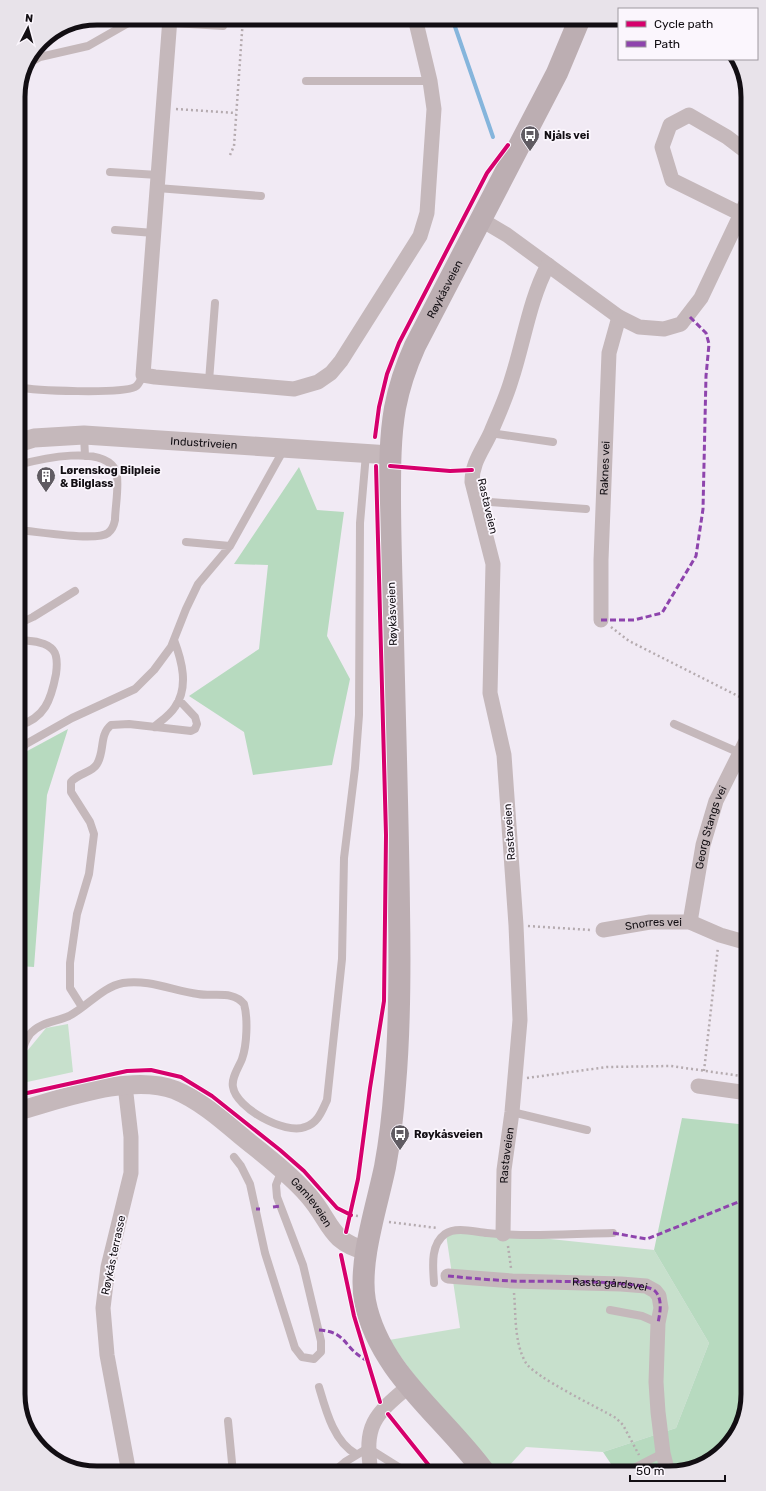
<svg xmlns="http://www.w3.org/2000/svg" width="766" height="1491" font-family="Rubik,sans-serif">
	<rect width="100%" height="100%" fill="#f1eaf4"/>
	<!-- green -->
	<path fill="#c7e0cc" d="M68,1024L73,1072L18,1084V1054L28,1050L46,1028Z
		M446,1234H503L654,1250L709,1343L676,1428L603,1452L526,1447L503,1473H494L411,1371L389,1340L460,1328Z"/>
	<!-- forest -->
	<path fill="#b7dabf" d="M299,467L317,510L344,512L327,636L350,679L332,765L253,775L244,732L189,696L259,649L268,565L234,564Z
		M68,729L47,795L34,967L18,966V756Z
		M682,1118L748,1125V1395L735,1438L700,1467L669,1473H617L603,1452L676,1428L709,1343L654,1250Z"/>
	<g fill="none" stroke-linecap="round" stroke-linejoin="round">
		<!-- stream -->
		<path stroke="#85b5dc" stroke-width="4" d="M452,18L493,137"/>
		<!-- path -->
		<path stroke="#b5abaf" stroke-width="2.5" stroke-dasharray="2 3" stroke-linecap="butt" d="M307,24L308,18
			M176,109L236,113
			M230,155L234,146L243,18
			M611,627L629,641L748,701
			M528,926L591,930
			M704,1071L718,947
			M527,1078L607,1067L671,1066L748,1077
			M351,1215L358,1216
			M389,1222L437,1228
			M508,1246L511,1268
			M514,1293C516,1315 514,1343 526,1363C536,1378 597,1407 616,1418L623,1425L639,1455"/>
		<!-- service -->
		<path stroke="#c5b8bb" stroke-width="8" d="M24,66L40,57L88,46L130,22L139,21L223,26
			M306,81H430
			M110,172L158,175
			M157,188L261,196
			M115,230L154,233
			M209,381L215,303
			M18,387C35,391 121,394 135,387C139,385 141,379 143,375
			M490,433L553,442
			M84,435L85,456
			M477,501L586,509
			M18,530C35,531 96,542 108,533C112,530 114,525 115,520C115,508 120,482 116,471C104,444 40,459 18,465
			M186,542L230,546
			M18,624L33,617L75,591
			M674,724L740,753
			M18,726C45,718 51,700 56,674C57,667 58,656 53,650C46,641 29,641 18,640
			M154,727C161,721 170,715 175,707C189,687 182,661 174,640
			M18,753L26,744L72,718L135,689L154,670L171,647L186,609L198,584L230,546L284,449
			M82,1007L70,988V963L77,914L89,874L94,834L90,822L71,792V782C78,773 92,773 97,764C105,751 99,735 111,725L129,724L191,731L195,729L197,724L195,717L179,700
			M18,1077C20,1063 21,1046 30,1034C40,1022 56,1022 69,1016C87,1007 102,987 123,983C149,979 174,991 198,994C214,997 233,990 244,1004C248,1018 247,1045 242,1059C239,1067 231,1078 233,1087C236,1108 285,1135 305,1127C318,1123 322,1111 327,1100L342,959L344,858L355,768L359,715L360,523L366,454
			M512,1112L587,1130
			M234,1157L241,1166L250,1184L265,1253L295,1348L302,1357L314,1359L321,1352V1341L303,1265L277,1197L276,1185L282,1170
			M434,1283C433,1267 430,1245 445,1234C456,1226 475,1232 487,1233C529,1237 571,1234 613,1233
			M610,1310L642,1316L658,1323
			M319,1387C326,1411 334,1442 356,1454
			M228,1421L233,1473
			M217,1473H238
			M332,1473L345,1462L368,1448L408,1473
			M624,1473L663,1453"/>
		<!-- minor -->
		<g stroke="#c5b8bb" stroke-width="15">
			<path d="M170,18L143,375L155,377L294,389L318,382L331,373L341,361L420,236L427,213L434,109L430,81L415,18"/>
			<path d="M741,214L672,180L662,147L670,125L689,115L727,137L748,153"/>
			<path d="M480,219L507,235L619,317L639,327L664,329L681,324L701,298L748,199"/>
			<path id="s1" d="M601,620V560L609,353L619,317"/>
			<path id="s2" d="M690,922L703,845L716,801L748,737"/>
			<path id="s3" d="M603,930L650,922H690L720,935L748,943"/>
			<path d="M125,1085L131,1137V1173L108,1267L103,1308L107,1355L129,1473"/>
			<path d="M698,1086L748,1093"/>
			<path id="s4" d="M503,1234L504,1170L512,1112L520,1020L516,925L504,755L490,693L493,564L472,482C472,462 483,450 491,432C498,415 506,398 511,381C524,342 529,301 548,265"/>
			<path d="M448,1276L512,1281L621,1284L646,1286L655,1291L659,1296L661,1308L658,1323L656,1382L658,1412L663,1453L668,1473"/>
			<path d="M371,1473C364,1425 373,1416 409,1386"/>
		</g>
		<!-- tertiary -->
		<g stroke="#c5b8bb" stroke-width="19">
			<path id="s5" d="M18,443L34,438L84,435L390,455"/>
			<path id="s6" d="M18,1111C62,1099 131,1073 175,1090C199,1100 220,1118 240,1135C263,1154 288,1172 308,1195C332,1222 328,1241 367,1251"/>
		</g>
		<!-- secondary -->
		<path stroke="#bcaeb2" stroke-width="22" id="s7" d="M485,1473C445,1417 379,1373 365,1301C358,1262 377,1206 385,1167C390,1140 393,1113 395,1085C400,1027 400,967 399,909C398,818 395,728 393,638C392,590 390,543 390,496C390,467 390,437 395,408C399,387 406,366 415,346L557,73L580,18"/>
		<!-- quiet -->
		<g stroke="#8e44ad" stroke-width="3" stroke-dasharray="6 3" stroke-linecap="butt">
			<path d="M601,620H634L662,613L696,556L703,509L706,376L709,344L706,333L689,316"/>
			<path d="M273,1207L280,1206"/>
			<path d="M256,1209H260"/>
			<path d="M613,1233L647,1239L748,1198"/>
			<path id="s8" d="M448,1276C469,1278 491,1280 512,1281C535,1282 643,1279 655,1291C663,1299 660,1313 658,1323"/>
			<path d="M319,1330C348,1332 343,1348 366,1360"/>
		</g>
		<!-- cycleway casing -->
		<g stroke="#fbf6fd" stroke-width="6">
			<path id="cycleway" d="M375,437L379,407L387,374L399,343L487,173L508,145
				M390,466L450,471L472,470
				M18,1095L127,1071L151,1070L181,1077L212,1096L280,1150L304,1171L337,1208L351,1215
				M346,1232L358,1179L370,1088L384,1001L386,835L376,466
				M341,1255L354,1316L380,1402
				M388,1414L435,1473"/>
		</g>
		<!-- cycleway -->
		<use href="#cycleway" stroke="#d6006c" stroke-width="4"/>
	</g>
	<!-- icons -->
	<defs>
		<g id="bus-pin" transform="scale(1)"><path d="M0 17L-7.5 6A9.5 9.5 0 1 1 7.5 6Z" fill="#605b62" stroke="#fbf6fd"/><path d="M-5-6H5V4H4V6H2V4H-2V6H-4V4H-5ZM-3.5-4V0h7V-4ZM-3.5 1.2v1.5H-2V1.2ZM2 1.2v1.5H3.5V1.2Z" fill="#fff"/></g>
		<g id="building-pin" transform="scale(1)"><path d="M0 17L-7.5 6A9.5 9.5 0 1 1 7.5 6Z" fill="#605b62" stroke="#fbf6fd"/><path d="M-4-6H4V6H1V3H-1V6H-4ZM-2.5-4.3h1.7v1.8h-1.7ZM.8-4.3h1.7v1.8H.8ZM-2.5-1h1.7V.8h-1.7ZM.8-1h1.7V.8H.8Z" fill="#fff"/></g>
	</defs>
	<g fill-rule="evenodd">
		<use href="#bus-pin" x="530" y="135"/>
		<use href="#building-pin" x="46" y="476"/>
		<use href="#bus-pin" x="400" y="1134"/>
	</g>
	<g text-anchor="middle" stroke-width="3.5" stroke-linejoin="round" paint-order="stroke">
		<!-- poi labels -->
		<g font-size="11" font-weight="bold" fill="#120e13" stroke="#fbf6fd" text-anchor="start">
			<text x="544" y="139">Njåls vei</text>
			<text x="60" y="474">Lørenskog Bilpleie<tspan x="60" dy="13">&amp; Bilglass</tspan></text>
			<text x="414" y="1138">Røykåsveien</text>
		</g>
		<!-- street labels -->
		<g font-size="11" fill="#120e13" stroke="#fbf6fd">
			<text dy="4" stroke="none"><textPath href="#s7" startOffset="1238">Røykåsveien</textPath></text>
			<text dy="4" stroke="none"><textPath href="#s5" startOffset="187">Industriveien</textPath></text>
			<text dy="4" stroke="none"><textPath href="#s1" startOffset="152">Raknes vei</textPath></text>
			<text transform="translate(488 506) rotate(77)" y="4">Rastaveien</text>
			<text transform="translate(392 614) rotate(-92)" y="4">Røykåsveien</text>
			<text dy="4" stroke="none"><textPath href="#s2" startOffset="97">Georg Stangs vei</textPath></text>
			<text transform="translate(509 832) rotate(-94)" y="4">Rastaveien</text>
			<text dy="4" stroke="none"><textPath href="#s3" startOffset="51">Snorres vei</textPath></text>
			<text dy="4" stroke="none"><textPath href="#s4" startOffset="79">Rastaveien</textPath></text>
			<text dy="4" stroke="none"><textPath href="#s6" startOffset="339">Gamleveien</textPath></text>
			<text transform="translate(113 1255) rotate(-78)" y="4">Røykås terrasse</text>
			<text dy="4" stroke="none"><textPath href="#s8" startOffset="162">Rasta gårdsvei</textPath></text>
		</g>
	</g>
	<!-- crop -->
	<path d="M0 0H766V1491H0ZM97 25H669A72 72 0 0 1 741 97V1394A72 72 0 0 1 669 1466H97A72 72 0 0 1 25 1394V97A72 72 0 0 1 97 25Z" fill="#e8e3ea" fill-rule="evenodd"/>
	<path fill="none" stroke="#120e13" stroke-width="5" d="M97 25H669A72 72 0 0 1 741 97V1394A72 72 0 0 1 669 1466H97A72 72 0 0 1 25 1394V97A72 72 0 0 1 97 25Z"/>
	<!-- legend -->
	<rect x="618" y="8" width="140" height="52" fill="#fbf6fd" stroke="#9e999f"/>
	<rect x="626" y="21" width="20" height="6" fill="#d6006c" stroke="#9e999f"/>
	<text x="654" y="28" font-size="12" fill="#120e13">Cycle path</text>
	<rect x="626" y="41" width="20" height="6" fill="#8e44ad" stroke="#9e999f"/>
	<text x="654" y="48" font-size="12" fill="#120e13">Path</text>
	<!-- north arrow -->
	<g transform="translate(28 28) rotate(6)" stroke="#fbf6fd" stroke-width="3" paint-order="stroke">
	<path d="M0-3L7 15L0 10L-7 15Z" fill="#120e13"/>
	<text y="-6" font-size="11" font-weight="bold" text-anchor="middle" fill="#120e13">N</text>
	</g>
	<!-- scale -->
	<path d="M630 1475v6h95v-6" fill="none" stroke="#120e13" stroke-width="2"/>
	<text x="636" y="1475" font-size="12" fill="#120e13" stroke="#fbf6fd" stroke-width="3" paint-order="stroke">50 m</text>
</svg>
